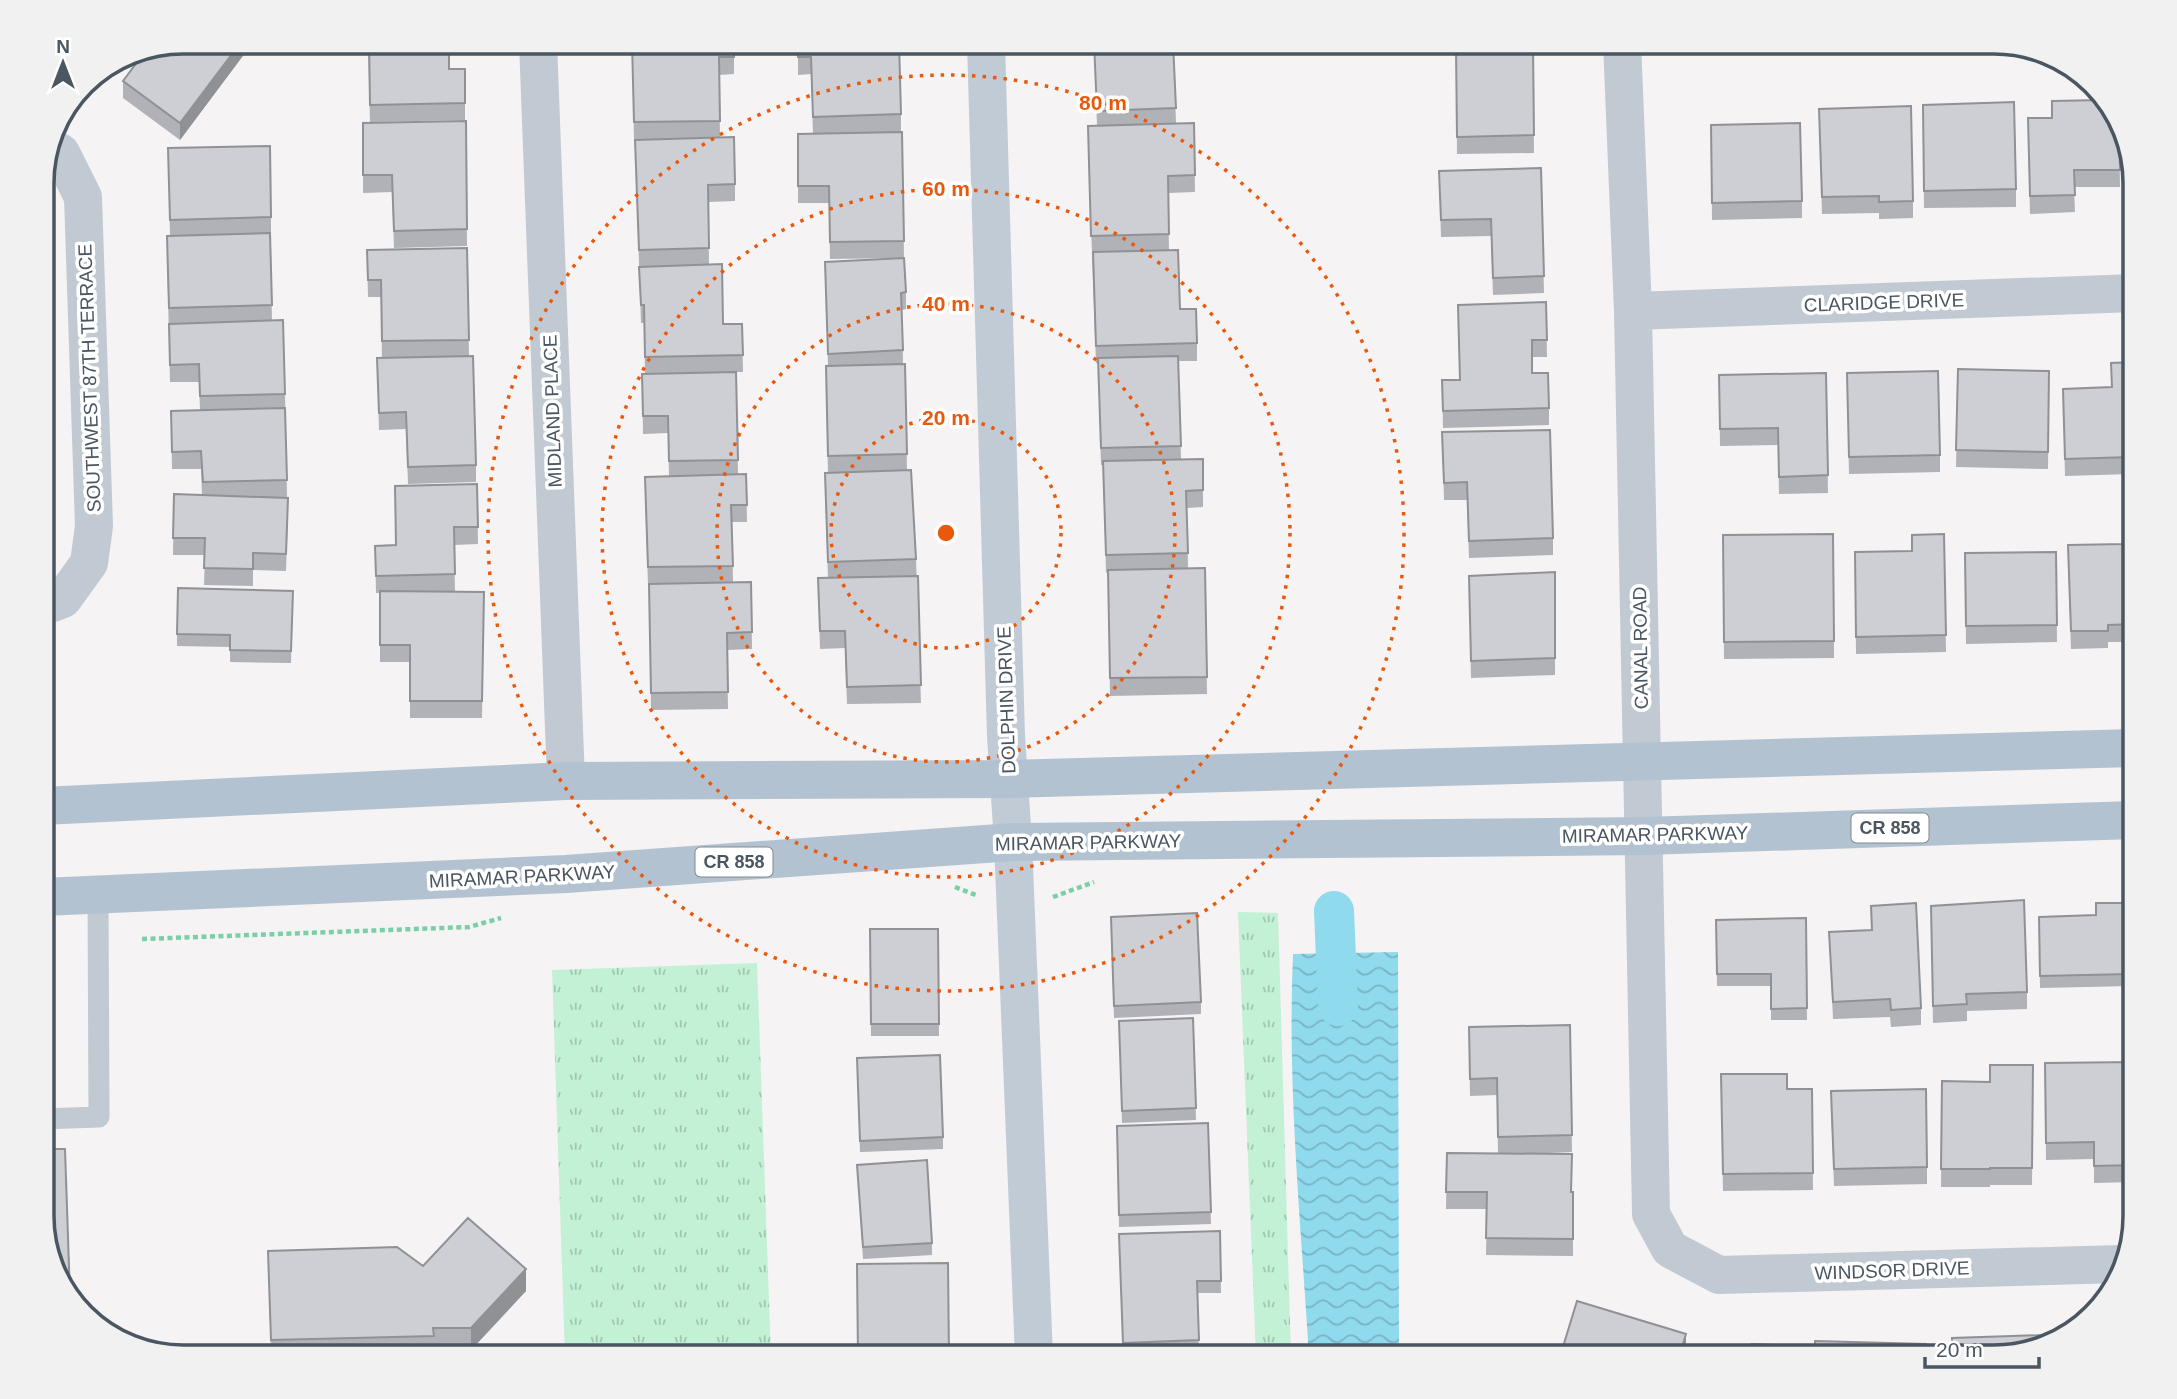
<svg xmlns="http://www.w3.org/2000/svg" width="2177" height="1399" font-family="Arial,sans-serif">
	<defs>
		<pattern id="grass-tufts" width="24" height="20" patternUnits="userSpaceOnUse" patternTransform="scale(1.75)"><rect width="24" height="20" fill="#c3f1d5"/><path d="M3 7l-1-3M5 7V3M7 7l1-3M15 17l-1-3M17 17v-4M19 17l1-3" fill="none" stroke="#a0c6b0"/></pattern>
		<pattern id="water-waves" width="16" height="10" patternUnits="userSpaceOnUse" patternTransform="scale(1.75)"><rect width="16" height="10" fill="#90daee"/><path d="M0 5q4-4 8 0t8 0" fill="none" stroke="#78b4c4"/></pattern>
	</defs>
	<rect width="100%" height="100%" fill="#f5f3f3"/>
	<!-- grass -->
	<path fill="url(#grass-tufts)" d="M1238,912L1278,913L1291,1357H1256Z
		M757,963L771,1357H565L552,970Z"/>
	<!-- water -->
	<path fill="url(#water-waves)" d="M1398,952L1399,1357H1309C1301,1224 1287,1087 1293,954Z"/>
	<g fill="none" stroke-linecap="round" stroke-linejoin="round">
		<!-- canal -->
		<path stroke="#90daee" stroke-width="40" d="M1334,911L1338,1006"/>
		<!-- path -->
		<path stroke="#7ad0a6" stroke-width="4.5" stroke-dasharray="5 3.5" stroke-linecap="butt" d="M955,887L976,895
			M1053,897L1094,882
			M142,939L469,927L501,918
			M42,947H47"/>
		<!-- lane -->
		<path stroke="#c1cad2" stroke-width="21" d="M42,1119L99,1117L98,895"/>
		<!-- street -->
		<path stroke="#c1cad2" stroke-width="38" d="M538,42L566,781
			M1622,42L1633,311L1651,1214L1670,1249L1719,1275L2121,1264
			M1633,311L2135,293
			M42,607L63,599L89,563L94,526L83,197L61,153L49,146"/>
		<!-- secondary -->
		<path stroke="#c1cbd6" stroke-width="38" d="M986,42L1006,736L1013,842L1034,1357"/>
		<!-- primary -->
		<path stroke="#b3c2d1" stroke-width="38" d="M42,806L566,781L1008,779L2135,748
			M42,897L566,874L1013,842L1645,836L2135,820"/>
	</g>
	<!-- wall -->
	<path fill="#b0b2b7" d="M248,42V49L180,140L123,98V81Z
		M368,42L449,69H465V120L370,122Z
		M632,42H734V74L719,75L720,137L735,184V201L708,202L709,265L723,324H742L743,372H736L738,474H746L747,522H732L733,582H751L752,649L727,650L728,709L651,710L649,585H648L645,494L669,476L668,433L643,434L642,374H645L644,323H641L635,140L670,139H634Z
		M798,42L901,114V132L845,133L902,132L904,258L830,259L829,203H798V134H813L811,74L798,75Z
		M1094,42H1173L1176,123H1194L1195,192L1168,193L1169,250L1180,309L1197,343V361H1178L1181,459H1203V507L1187,508L1188,568H1205L1207,694L1110,696L1108,572L1106,573L1103,465H1101L1098,363H1096L1088,143L1097,126Z
		M1815,42H1848V54H1815Z
		M1533,47L1534,153L1457,154L1456,48Z
		M119,60L118,66L111,65Z
		M1923,105L2016,189V207L1924,208Z
		M1819,109L1913,201V218L1879,219V213L1822,214Z
		M466,121L467,246L394,248L392,192L363,193V123Z
		M2119,122L2120,187H2074L2075,212L2030,214L2028,135Z
		M1711,125L1802,201V218L1712,220Z
		M168,148L271,217V234H270L272,320L285,394L287,497L268,498L288,515L286,571L253,570V586L204,585L205,555H173L174,494L202,495L201,469H172L171,411L200,410L199,382H170L167,253V236H170Z
		M1541,168L1544,293L1493,295L1491,236L1441,237L1439,171Z
		M467,248L469,356L476,465V482L408,484L406,429L379,430L377,358H382L381,297H368L367,250Z
		M825,262L906,292V309L902,310L903,364H905L907,470L916,559L921,703L847,704L845,648L820,649L818,578H828L825,490V473H828L826,384L828,366Z
		M1546,302L1547,357H1532V373L1549,408V425L1443,428L1442,380H1460Z
		M2135,362V456H2131V474L2065,476L2063,389L2112,387L2111,363Z
		M1958,369L2049,371L2048,469L1956,467Z
		M1826,373L1828,493L1779,494L1778,445L1720,446L1719,375Z
		M1847,390L1940,455V472L1849,474Z
		M1442,432L1553,538V555L1469,558L1467,500H1444Z
		M477,484L478,544L454,545L455,591L484,592L482,718H410V662H380V593H376L375,546L396,545Z
		M2125,527H2135V642H2108V648L2071,649L2068,562L2125,544Z
		M1833,534L1834,658L1724,659L1723,535Z
		M1944,534L1946,652L1856,654L1855,552L1912,551Z
		M2056,552L2057,642L1966,644L1965,553Z
		M1555,572V675L1471,678L1469,576Z
		M293,591L291,663L230,662V647L177,646V634Z
		M2130,903L2131,986L2040,988L2039,917L2096,915Z
		M1871,906L1921,1008V1025L1891,1027L1890,1017L1833,1019L1829,932L1871,930Z
		M1931,906L2027,992V1009L1967,1011V1021L1933,1023Z
		M1806,918L1807,1020H1771V986H1717L1716,920Z
		M870,929H938L939,1036H871Z
		M1111,929L1201,1002V1014L1114,1018Z
		M1193,1018L1196,1120L1122,1123L1119,1021Z
		M1570,1025L1572,1152L1521,1154L1571,1192H1573V1256L1486,1255L1487,1209H1446L1447,1153H1498L1497,1095L1470,1096L1469,1027Z
		M2135,1062V1182L2094,1183V1159L2046,1160L2045,1063Z
		M2033,1065L2032,1185H1990V1187H1941L1942,1081L1990,1082Z
		M857,1070L943,1137V1149L860,1152Z
		M1721,1074L1787,1089H1812L1813,1190L1723,1191Z
		M1831,1108L1927,1167V1184L1834,1186Z
		M1208,1123L1211,1224L1119,1227L1117,1126Z
		M857,1165L932,1243V1255L863,1259Z
		M1220,1231L1221,1293H1197L1199,1352L1123,1355L1119,1234Z
		M268,1251L423,1266L526,1291L471,1350H434V1357H271Z
		M1562,1350L1686,1352L1684,1357H1562Z"/>
	<!-- shaded-wall -->
	<path fill="#909195" d="M241,42H248V49L180,140V123Z
		M526,1269V1291L471,1350V1328Z
		M1686,1334V1352L1684,1357H1679Z"/>
	<!-- building -->
	<path fill="#cdcfd5" stroke="#909195" stroke-width="2" d="M183,42H241L180,123L123,81L147,49Z
		M369,42H449V69H465V103L370,105Z
		M632,42H734V57H719L720,121L634,122Z
		M798,42H899L901,114L813,117L811,57H798Z
		M1094,42H1173L1176,108L1097,111Z
		M1533,47L1534,135L1457,137L1456,48Z
		M2104,100L2116,113L2119,122L2120,170H2074L2075,195L2030,196L2028,118H2052V101Z
		M2014,102L2016,189L1924,191L1923,105Z
		M1911,106L1913,201L1879,202V196L1822,197L1819,109Z
		M466,121L467,229L394,231L392,175H363V123Z
		M1194,123L1195,175L1168,176L1169,234L1091,236L1088,126Z
		M1800,123L1802,201L1712,203L1711,125Z
		M902,132L904,241L830,242L829,186H798V134Z
		M734,137L735,184L708,185L709,248L639,250L635,140Z
		M270,146L271,217L170,220L168,148Z
		M1541,168L1544,276L1493,278L1491,219L1441,220L1439,171Z
		M270,233L272,305L169,308L167,236Z
		M467,248L469,340L382,341L381,280H368L367,250Z
		M1178,250L1180,309H1196L1197,343L1096,346L1093,252Z
		M904,258L906,292L901,293L903,350L828,354L825,262Z
		M722,264L723,324H742L743,355L645,357L644,305H641L639,267Z
		M1546,302L1547,340H1532V373H1548L1549,408L1443,411L1442,380H1460L1458,305Z
		M283,320L285,394L200,396L199,364L170,365L169,324Z
		M473,356L476,465L408,467L406,412L379,413L377,358Z
		M1178,356L1181,446L1101,448L1098,358Z
		M2135,362V438L2131,439V457L2065,459L2063,389L2112,387L2111,363Z
		M905,364L907,454L828,456L826,366Z
		M1958,369L2049,371L2048,452L1956,450Z
		M1938,371L1940,455L1849,457L1847,373Z
		M736,372L738,460L669,461L668,416H643L642,374Z
		M1826,373L1828,475L1779,477L1778,428L1720,429L1719,375Z
		M285,408L287,480L203,482L201,451L172,452L171,411Z
		M1550,430L1553,538L1469,541L1467,482L1444,483L1442,432Z
		M1203,459V490L1186,491L1188,553L1106,555L1103,461Z
		M911,470L916,559L828,562L825,473Z
		M746,474L747,505H731L733,566L648,567L645,477Z
		M477,484L478,527H454L455,574L376,576L375,546L396,545L395,486Z
		M174,494L288,498L286,554L253,553V569L204,568L205,538H173Z
		M2125,527H2135V624L2108,625V631H2071L2068,545L2126,544Z
		M1833,534L1834,641L1724,642L1723,535Z
		M1944,534L1946,635L1856,637L1855,552L1912,551V535Z
		M2056,552L2057,625L1966,626L1965,553Z
		M1205,568L1207,677L1110,678L1108,570Z
		M1555,572V658L1471,661L1469,576Z
		M918,576L921,685L847,687L845,631H820L818,578Z
		M751,582L752,632L727,633L728,692L651,693L649,584Z
		M178,588L293,591L291,651L230,650V635L177,634Z
		M380,591L484,592L482,701H410V645H380Z
		M2024,900L2027,992L1966,994L1967,1004L1933,1006L1931,906Z
		M1916,903L1921,1008L1891,1010L1890,999L1833,1002L1829,932L1872,930L1871,906Z
		M2096,903H2130L2131,974L2040,976L2039,917L2096,915Z
		M1197,913L1201,1002L1114,1006L1111,917Z
		M1806,918L1807,1008L1771,1009V974H1717L1716,920Z
		M870,929H938L939,1024H871Z
		M1193,1018L1196,1108L1122,1111L1119,1021Z
		M1570,1025L1572,1135L1498,1137L1497,1078L1470,1079L1469,1027Z
		M940,1055L943,1137L860,1141L857,1058Z
		M2135,1062V1165L2094,1166V1142L2046,1143L2045,1063Z
		M1990,1065H2033L2032,1168H1990V1169H1941L1942,1081L1990,1082Z
		M1721,1074H1787V1089H1812L1813,1173L1723,1174Z
		M1926,1089L1927,1167L1834,1169L1831,1091Z
		M1208,1123L1211,1212L1119,1215L1117,1126Z
		M42,1149H65L70,1296L61,1287L42,1225Z
		M1447,1153L1572,1154L1571,1192H1573V1239L1486,1238L1487,1192H1446Z
		M927,1160L932,1243L863,1247L857,1165Z
		M468,1218L526,1269L471,1328H433L434,1336L271,1340L268,1251L397,1247L423,1266Z
		M1220,1231L1221,1281H1197L1199,1340L1123,1343L1119,1234Z
		M948,1263L949,1357H858L857,1264Z
		M1577,1301L1686,1334L1679,1357H1587L1562,1350Z
		M2045,1335L2046,1343L1994,1357H1953L1952,1338Z
		M1815,1341L1926,1344V1357H1815Z
		M1752,1344L1799,1346V1357H1707V1347L1752,1348Z"/>
	<!-- distance rings -->
	<g fill="none" stroke="#e8590c" stroke-width="3.5" stroke-dasharray="3.5 7">
		<circle cx="946" cy="533" r="115"/>
		<circle cx="946" cy="533" r="229"/>
		<circle cx="946" cy="533" r="344"/>
		<circle cx="946" cy="533" r="458"/>
	</g>
	<g text-anchor="middle" stroke-width="7" stroke-linejoin="round" paint-order="stroke">
		<!-- shield labels -->
		<g fill="#fff" stroke="#808990" stroke-width="2">
			<rect x="1851.5" y="813.5" width="77" height="29" rx="5"/>
			<rect x="695.5" y="847.5" width="77" height="29" rx="5"/>
		</g>
		<g font-size="18" font-weight="bold" fill="#4a5661">
			<text x="1890" y="834">CR 858</text>
			<text x="734" y="868">CR 858</text>
		</g>
		<!-- street labels -->
		<g font-size="19" fill="#4a5661" stroke="#fff">
			<text transform="translate(1884 302) rotate(-2)" y="7">CLARIDGE DRIVE</text>
			<text transform="translate(89 378) rotate(-92)" y="7">SOUTHWEST 87TH TERRACE</text>
			<text transform="translate(552 411) rotate(-92)" y="7">MIDLAND PLACE</text>
			<text transform="translate(1640 648) rotate(-91)" y="7">CANAL ROAD</text>
			<text transform="translate(1006 700) rotate(-92)" y="7">DOLPHIN DRIVE</text>
			<text transform="translate(1655 834) rotate(-1)" y="7">MIRAMAR PARKWAY</text>
			<text transform="translate(1088 842) rotate(-1)" y="7">MIRAMAR PARKWAY</text>
			<text transform="translate(522 876) rotate(-3)" y="7">MIRAMAR PARKWAY</text>
			<text transform="translate(1892 1270) rotate(-2)" y="7">WINDSOR DRIVE</text>
		</g>
	</g>
	<!-- crop -->
	<path d="M0 0H2177V1399H0ZM183 54H1994A129 129 0 0 1 2123 183V1216A129 129 0 0 1 1994 1345H183A129 129 0 0 1 54 1216V183A129 129 0 0 1 183 54Z" fill="#f1f1f2" fill-rule="evenodd"/>
	<path fill="none" stroke="#4a5661" stroke-width="3.5" d="M183 54H1994A129 129 0 0 1 2123 183V1216A129 129 0 0 1 1994 1345H183A129 129 0 0 1 54 1216V183A129 129 0 0 1 183 54Z"/>
	<circle cx="946" cy="533" r="10" fill="#e8590c" stroke="#fff" stroke-width="3.5"/>
	<g font-size="21" text-anchor="middle" font-weight="bold" fill="#e8590c" stroke="#fff" stroke-width="7" stroke-linejoin="round" paint-order="stroke">
		<text x="1103" y="110">80 m</text>
		<text x="946" y="196">60 m</text>
		<text x="946" y="311">40 m</text>
		<text x="946" y="425">20 m</text>
	</g>
	<!-- north arrow -->
	<g transform="translate(63 63)" stroke="#ffffff" stroke-width="5" paint-order="stroke">
	<path d="M0-5L12 26L0 18L-12 26Z" fill="#4a5661"/>
	<text y="-10" font-size="19" font-weight="bold" text-anchor="middle" fill="#4a5661">N</text>
	</g>
	<!-- scale -->
	<path d="M1925 1357v10h114v-10" fill="none" stroke="#4a5661" stroke-width="3.5"/>
	<text x="1936" y="1357" font-size="21" fill="#4a5661" stroke="#ffffff" stroke-width="5" paint-order="stroke">20 m</text>
</svg>
